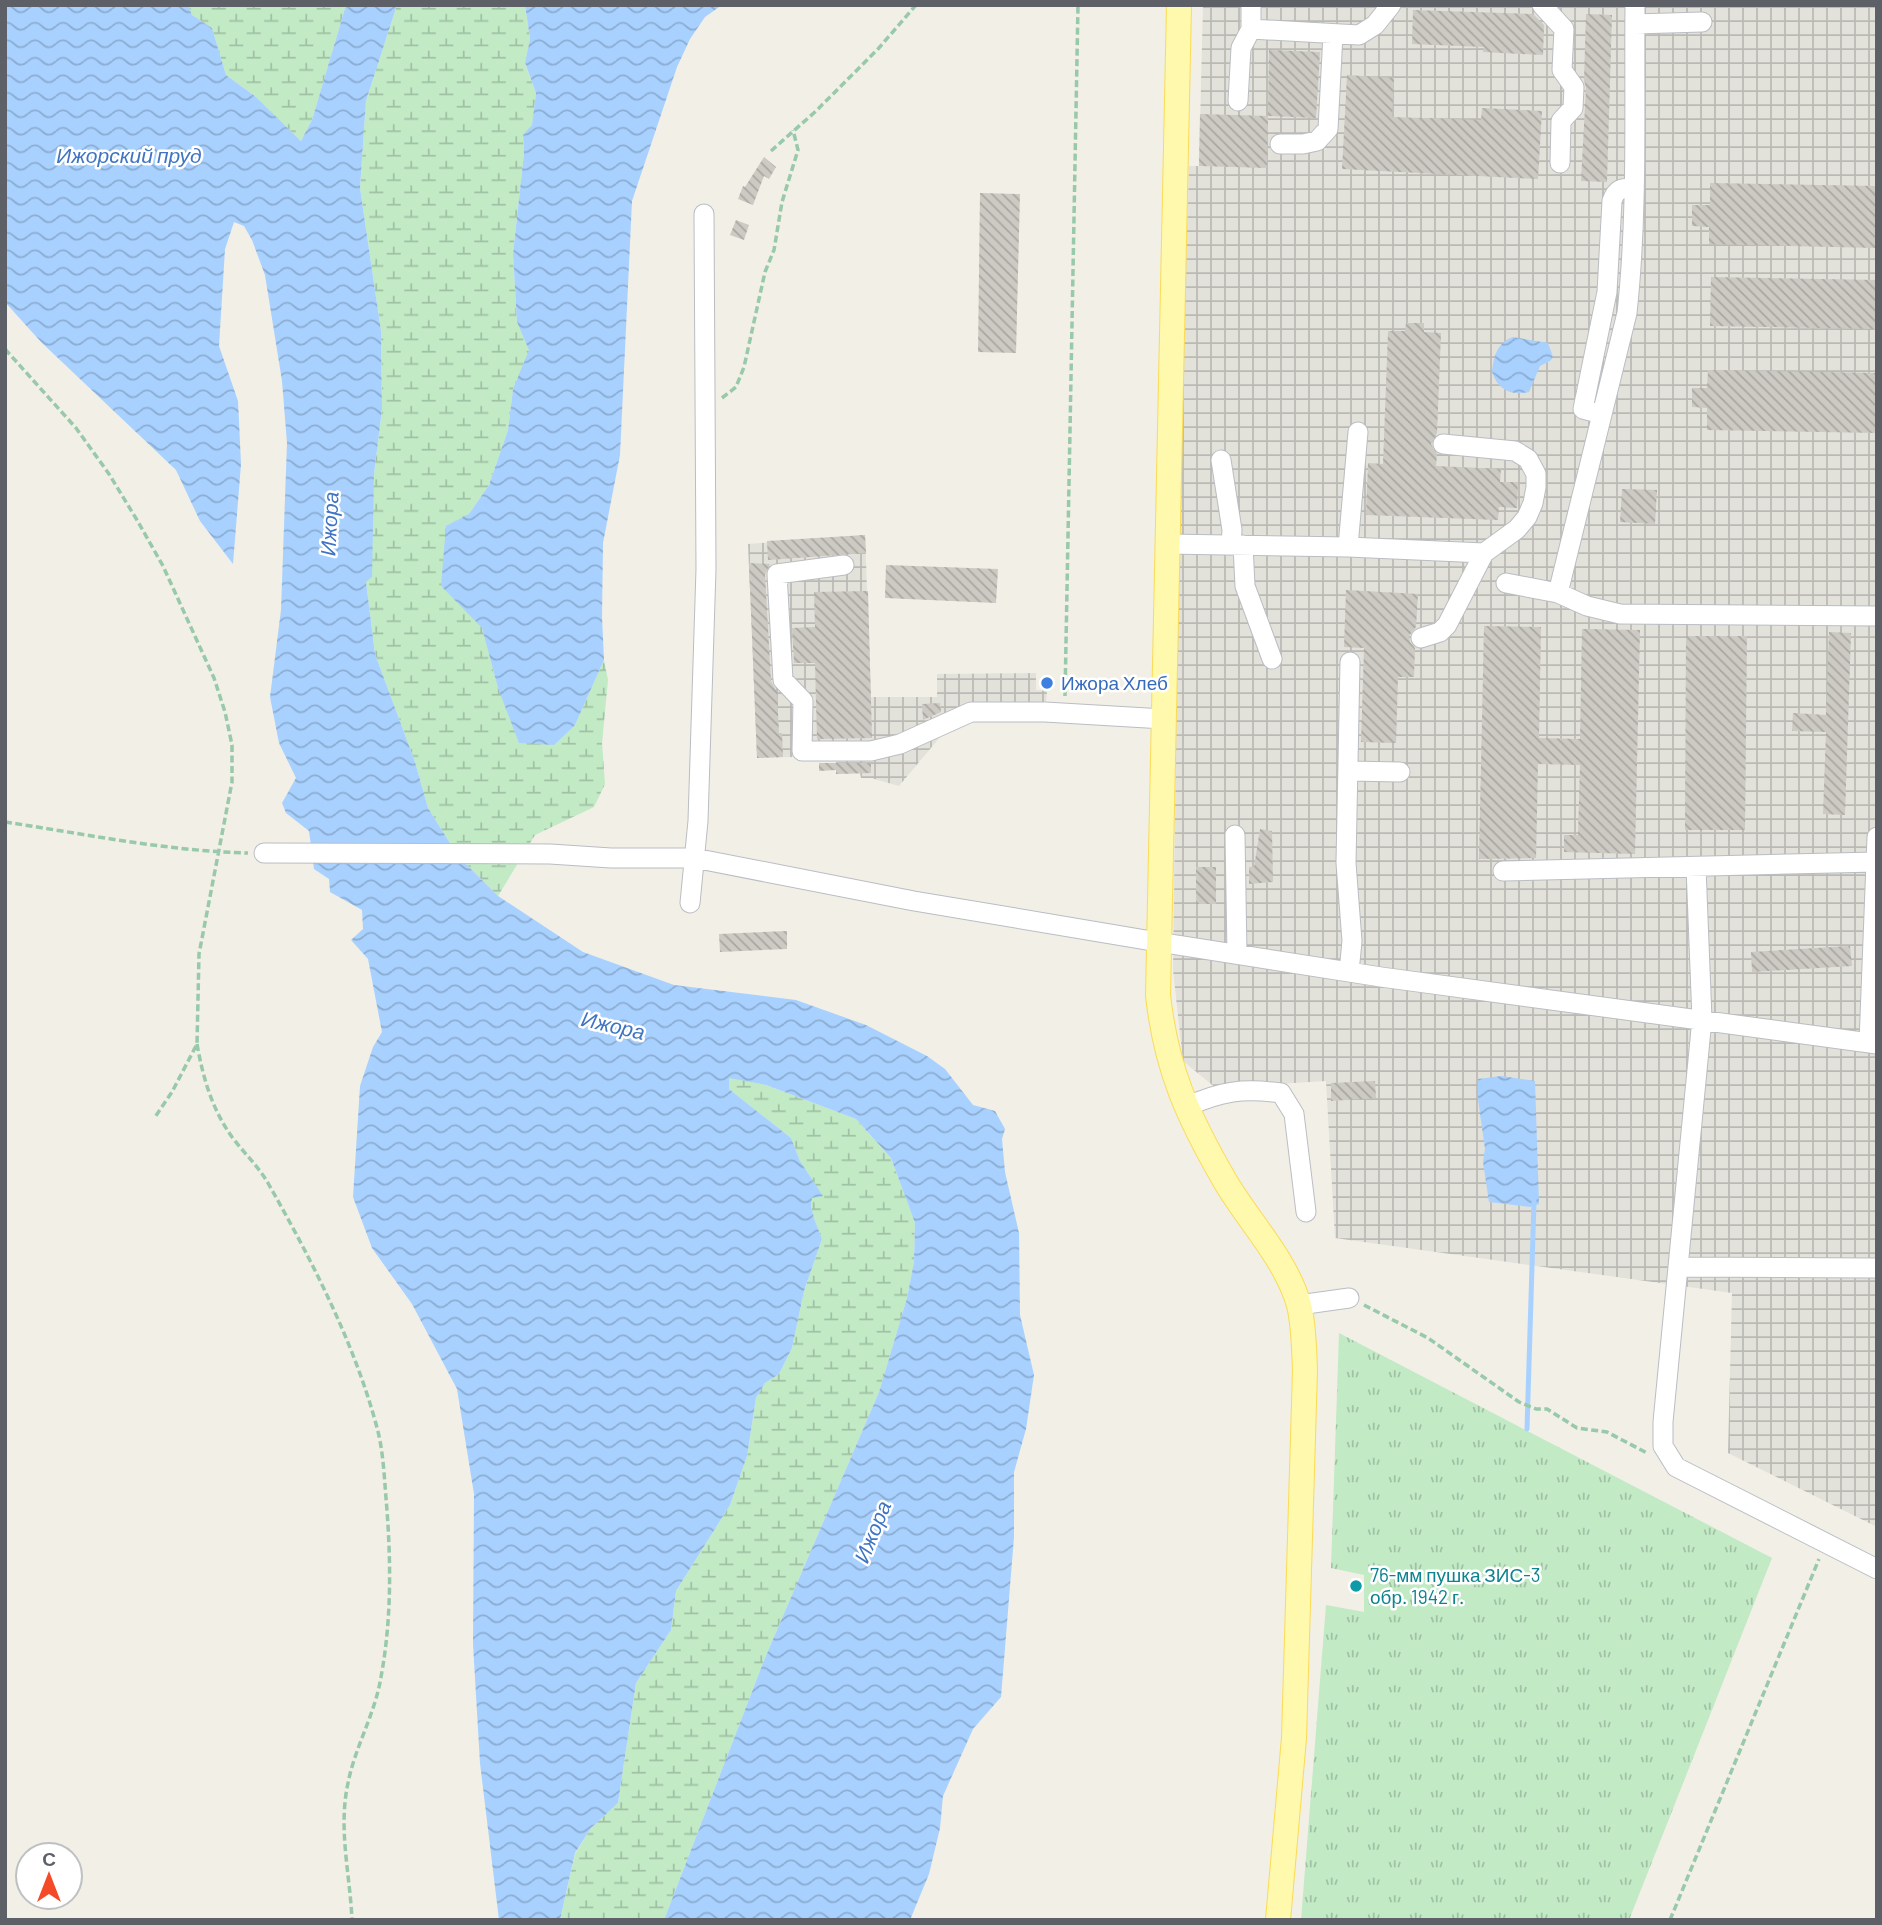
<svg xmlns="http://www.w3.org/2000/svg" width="1882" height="1925" font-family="Barlow,sans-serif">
	<defs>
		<pattern id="industrial-grid" width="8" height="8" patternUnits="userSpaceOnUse" patternTransform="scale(1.75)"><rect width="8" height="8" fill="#e2e1da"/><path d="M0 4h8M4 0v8" fill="none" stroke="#babab5"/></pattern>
		<pattern id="grass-tufts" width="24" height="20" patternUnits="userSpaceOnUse" patternTransform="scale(1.75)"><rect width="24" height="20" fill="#c1eac5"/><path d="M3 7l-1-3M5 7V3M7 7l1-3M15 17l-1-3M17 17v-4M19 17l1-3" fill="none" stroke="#a0c1a4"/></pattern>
		<pattern id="wetland-marsh" width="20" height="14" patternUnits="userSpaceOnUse" patternTransform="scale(1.75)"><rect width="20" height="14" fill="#c1eac5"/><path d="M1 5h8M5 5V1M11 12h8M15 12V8" fill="none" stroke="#a0c1a4"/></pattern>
		<pattern id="water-waves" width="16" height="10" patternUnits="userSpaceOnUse" patternTransform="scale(1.75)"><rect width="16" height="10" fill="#a8d1ff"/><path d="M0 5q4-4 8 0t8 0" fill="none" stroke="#8cadd2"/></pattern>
		<pattern id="building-back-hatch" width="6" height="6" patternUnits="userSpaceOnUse" patternTransform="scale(1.75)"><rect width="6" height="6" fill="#cccac2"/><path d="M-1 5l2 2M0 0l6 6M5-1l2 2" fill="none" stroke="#a9a7a1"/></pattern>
	</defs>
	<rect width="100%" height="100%" fill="#f1efe6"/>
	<!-- industrial -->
	<path fill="url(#industrial-grid)" d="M1203,5H1877V1527L1728,1453L1732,1293L1335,1238L1326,1081L1216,1088L1183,1061L1173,970L1180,446L1189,166H1199Z
		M865,535L871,697H937V674L1036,673V690L1047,691L1045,712L986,717L946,730L899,786L871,778H861L860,773L836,774V756L757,758L748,544Z"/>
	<!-- grass -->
	<path fill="url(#grass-tufts)" d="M1339,1333L1772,1558L1629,1920H1301L1326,1605L1364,1612V1575L1331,1568Z"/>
	<!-- wetland -->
	<path fill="url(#wetland-marsh)" d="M188,5H346L312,120L301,141L256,97L226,75L212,28L192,15Z
		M397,5H525L530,39L525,64L536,93L532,126L523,135L524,153L513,254L517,322L530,350L513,389L508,430L489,485L469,514L441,586L482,627L498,688L575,725L604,660L608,680L602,743L605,784L594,807L535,835L498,896L458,856L428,808L415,762L375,654L366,582L374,474L382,409L381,331L360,188L366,101Z
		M728,1077L766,1085L856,1119L891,1158L915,1223L914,1262L907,1298L879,1392L765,1658L664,1920H560L575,1854L591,1828L618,1803L636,1683L671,1630L676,1591L730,1505L747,1456L756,1398L765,1383L779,1374L792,1348L804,1291L822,1239L814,1218L811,1206L812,1198L822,1195L800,1161L791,1138L729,1089Z"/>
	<!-- water -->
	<path fill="url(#water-waves)" d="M5,5H188L192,15L212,28L226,75L256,97L301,141L312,120L346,5H397L366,101L360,188L381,331L382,409L374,474L372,577L366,582L375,654L415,762L428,808L458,856L498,896L583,952L674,985L796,1000L866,1025L927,1056L945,1069L973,1105L995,1111L1005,1129L1002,1139L1005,1172L1019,1233L1020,1315L1034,1375L1026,1429L1014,1472V1537L1001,1697L973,1729L943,1796L940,1828L929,1874L910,1920H664L765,1658L879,1392L907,1298L914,1262L915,1223L891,1158L856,1119L766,1085L729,1078V1089L791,1138L800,1161L823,1196L812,1198L811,1206L814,1218L822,1239L804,1291L792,1348L779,1374L765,1383L756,1398L747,1456L730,1505L676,1591L671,1630L636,1683L618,1803L591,1828L575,1853L560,1920H499L480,1763L473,1644L474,1494L457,1389L412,1304L372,1248L353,1197L360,1086L373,1047L382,1032L368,959L351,940L363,929L362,910L330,892L329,879L314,869L309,831L286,813L282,803L296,778L279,743L270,697L281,610L287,443L282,381L265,275L252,240L244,226L234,222L225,249L219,346L238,401L241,464L233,564L200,521L176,470L41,342L5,302Z
		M525,5H722L705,17L690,39L677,67L632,201L620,455L603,543L602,617L604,660L575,725L554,745L519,743L498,688L482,628L441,586L446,526L469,514L489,485L508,430L513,389L529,350L517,322L513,254L524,153L523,135L532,125L536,93L525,63L530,39Z
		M1513,337L1548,343L1553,357L1550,361L1540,366L1529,392C1511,396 1498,390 1492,372C1494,356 1496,344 1513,337Z
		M1502,1076L1535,1081L1539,1204L1530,1207L1489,1202L1483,1162L1485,1149L1478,1099V1079Z"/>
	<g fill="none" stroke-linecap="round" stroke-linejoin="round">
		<!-- stream -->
		<path stroke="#a8d1ff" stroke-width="5" d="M1527,1429L1534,1201"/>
	</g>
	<!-- building -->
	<path fill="url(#building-back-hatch)" d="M1413,10L1533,14L1544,25L1543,55L1483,52L1484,47L1412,44Z
		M1586,14L1612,15L1607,182L1581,181L1586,88L1584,80Z
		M1269,50L1320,52L1316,118L1268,116Z
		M1347,75L1394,78L1392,117L1481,120L1482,108L1542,111L1538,179L1342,169Z
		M1200,114L1268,116L1267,168L1199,166Z
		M764,157L776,167L769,179L764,176L753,205L738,199L743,186L745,187Z
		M1710,183L1877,186V248L1709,244V227L1692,226V205H1710Z
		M980,193L1020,194L1016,353L978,352Z
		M736,220L749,225L744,240L730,235Z
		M1711,277L1877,280V329L1710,326Z
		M1406,323H1424V332L1441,333L1437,433L1431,444L1437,454L1436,466L1501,469L1500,482H1518L1517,508L1499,507L1498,520L1366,515L1368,463L1383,464L1388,331H1405Z
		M1708,370L1877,373V433L1707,430V408L1692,407V388H1707Z
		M1622,489L1657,490L1655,524L1620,522Z
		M865,535L866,553L768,560L767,541Z
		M749,563L770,564L765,575L771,681L777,692L779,733H782L783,757L757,758Z
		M886,565L998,569L996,603L885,598Z
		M1346,590L1418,594L1416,627L1409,636L1410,642L1415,648L1414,677H1398L1396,743L1361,742L1364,648L1344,647Z
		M868,591L872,738L817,739L815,663H794L792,628L815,627L814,592Z
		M1484,626L1541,627L1539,738L1580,739L1582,629L1640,630L1635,854L1564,852V835H1578L1580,765L1538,764L1536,858L1479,859Z
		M1829,632L1851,633L1845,815L1823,814L1826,732L1792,731L1793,713L1826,715Z
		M1686,636H1747L1745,830H1685Z
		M940,703L941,712L923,720L922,704Z
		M819,763H871V773L836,774V770L819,771Z
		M1260,829L1272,831L1273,882L1249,884V867H1254Z
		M1196,867H1216V904H1196Z
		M787,931V949L720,952L719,934Z
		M1850,946L1852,966L1752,972L1751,952Z
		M1375,1081L1376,1098L1331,1101V1083Z"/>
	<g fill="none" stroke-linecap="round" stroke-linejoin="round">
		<!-- minor casing -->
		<g stroke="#babdc2" stroke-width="21">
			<path id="minor" d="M1542,5L1564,29L1562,70L1574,87L1573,108L1561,121L1560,163
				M1635,24L1702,22
				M1251,29V5
				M1238,101L1241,48L1251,29L1359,35L1375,25L1391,5
				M1280,144H1303L1317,141L1328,129L1333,34
				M1602,414L1583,409L1607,292L1612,201C1616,189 1621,188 1633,188
				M1221,460L1232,530L1231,545
				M1167,544L1348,547L1484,553
				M1243,545L1245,586L1272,659
				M1348,547L1358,432
				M844,565L777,574L783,680L803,701L802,751H871L900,744L971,712H1045L1164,719
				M1506,583L1558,593L1587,606L1620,614L1877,616
				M1558,593L1627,313C1638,211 1634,107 1635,5
				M1421,638L1440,632L1447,625L1484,553L1517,529L1527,517L1533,503L1536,487V474L1528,459L1515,451L1443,444
				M1349,771L1400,772
				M1235,835L1237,954
				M264,853L550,854L611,858H694L914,901L1158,942L1381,977L1877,1044
				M1696,867L1702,1019L1663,1422V1446L1676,1467L1877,1569
				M1503,871L1876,862
				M690,903L698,821L706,569L704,214
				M1349,972L1352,941L1346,863L1350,662
				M1869,1043L1877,837
				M1186,1107C1221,1091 1243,1088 1281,1093L1294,1114L1306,1212
				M1680,1267L1877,1268
				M1299,1305L1349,1298"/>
		</g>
		<!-- major casing -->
		<g stroke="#fbdb55" stroke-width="26">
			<path id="major" d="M1179,5L1158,995C1166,1069 1188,1117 1225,1181C1249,1222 1286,1259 1299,1305C1304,1326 1304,1348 1305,1370L1294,1738L1278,1920"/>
		</g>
		<!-- path -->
		<path stroke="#98c9aa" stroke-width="3.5" stroke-dasharray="7 3.5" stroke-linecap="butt" d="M771,151L816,111L878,49L916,5
			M5,349L76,428L109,474L137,520L163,566L214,678L225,712L232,745V782L199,954L197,1044L172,1092L155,1117
			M722,398L736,387L744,367L765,272L774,250L782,202L798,150L793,130
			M1065,696L1078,5
			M5,822C85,834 167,851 248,853
			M197,1044C203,1078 212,1109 232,1137C244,1153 258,1166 268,1183C311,1259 353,1340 376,1424C383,1448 384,1473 386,1498C391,1557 392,1618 381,1677C375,1714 355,1747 348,1783C338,1829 350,1874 352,1920
			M1364,1305L1428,1338L1519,1402L1536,1409H1547L1577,1428L1607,1432L1647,1453
			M1670,1920L1819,1559"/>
		<!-- minor -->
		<use href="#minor" stroke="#fff" stroke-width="19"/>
		<!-- major -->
		<use href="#major" stroke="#fff9ad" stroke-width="24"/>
	</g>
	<!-- markers -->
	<circle fill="#3f7fe0" stroke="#fff" stroke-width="2.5" cx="1047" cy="683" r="7"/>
	<circle fill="#0f9aa8" stroke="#fff" stroke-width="2.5" cx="1356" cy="1586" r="7"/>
	<g text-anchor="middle" stroke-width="5" stroke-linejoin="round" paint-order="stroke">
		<!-- shop labels -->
		<g font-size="19" fill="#366cbe" stroke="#fff" text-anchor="start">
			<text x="1061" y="690">Ижора Хлеб</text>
		</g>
		<!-- culture labels -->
		<g font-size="19" fill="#0d838f" stroke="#fff" text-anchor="start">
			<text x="1370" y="1582">76-мм пушка ЗИС-3<tspan x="1370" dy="22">обр. 1942 г.</tspan></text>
		</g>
		<!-- water labels -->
		<g font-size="21" font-style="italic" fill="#3f74c3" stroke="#fff">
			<text x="129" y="163">Ижорский пруд</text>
			<text transform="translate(330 524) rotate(-87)" y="7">Ижора</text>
			<text transform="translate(613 1026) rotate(13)" y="7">Ижора</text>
			<text transform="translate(873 1532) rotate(-68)" y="7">Ижора</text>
		</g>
	</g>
	<!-- border -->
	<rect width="1882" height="1925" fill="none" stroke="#5d6167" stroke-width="14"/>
	<!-- north arrow -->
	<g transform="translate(49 1876)"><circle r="33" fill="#ffffff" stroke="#bec0c2" stroke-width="2"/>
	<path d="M0-5L12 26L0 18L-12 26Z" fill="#f54a28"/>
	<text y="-10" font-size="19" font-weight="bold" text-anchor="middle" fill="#5d6167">С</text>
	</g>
</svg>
